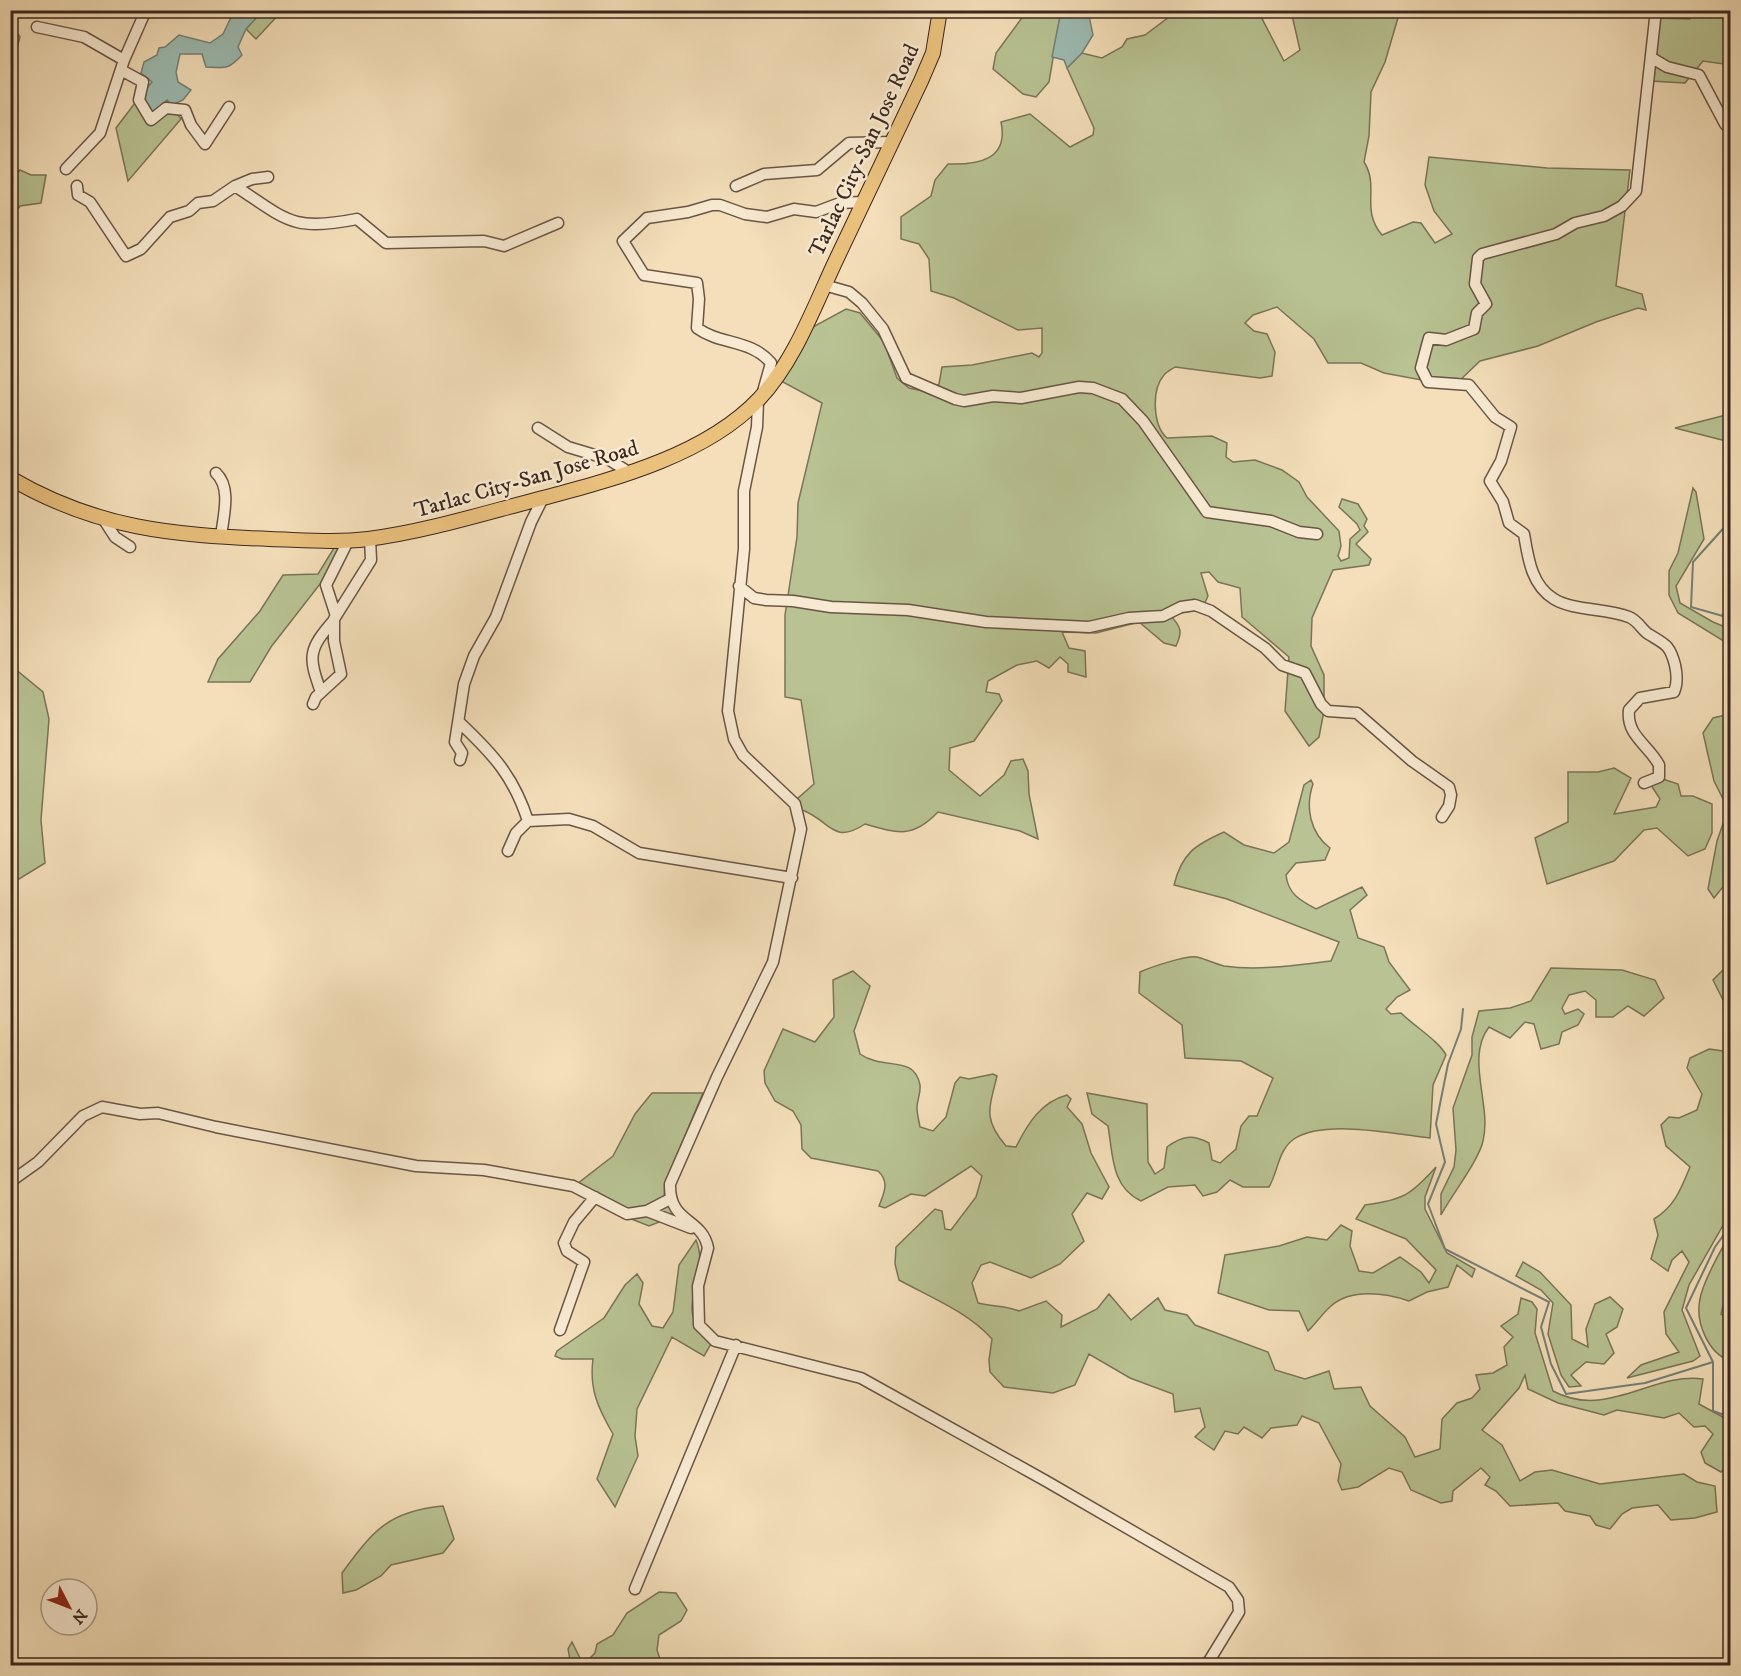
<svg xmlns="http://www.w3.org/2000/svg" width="1741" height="1676" font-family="'IM FELL DW Pica',serif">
	<rect width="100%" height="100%" fill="#f4dfba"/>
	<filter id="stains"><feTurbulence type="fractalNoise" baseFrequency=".00333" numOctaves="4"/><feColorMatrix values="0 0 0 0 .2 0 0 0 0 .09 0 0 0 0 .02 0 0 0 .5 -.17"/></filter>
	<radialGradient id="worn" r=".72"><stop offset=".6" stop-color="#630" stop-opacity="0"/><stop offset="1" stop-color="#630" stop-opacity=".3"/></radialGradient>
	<!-- green -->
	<path fill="#b8c292" stroke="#7a7458" stroke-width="1.5" d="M256,11H282L256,39L246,29L258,15Z
		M1030,11H1061L1049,82L1036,97L1023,94L993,69L996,53L1024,15Z
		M1177,11H1258L1284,61L1300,50L1291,11H1400L1385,62L1371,92L1369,136L1364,162C1380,187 1360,209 1382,235L1413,222L1421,223L1435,243L1452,234L1434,211L1425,185L1429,157L1547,168L1630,170L1616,286L1642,294L1646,310L1638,308L1596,322L1538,346L1480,361L1454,386L1384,373L1361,363H1328L1314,339L1277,307L1253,315L1245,323L1254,331L1267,334L1275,352L1272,376L1260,378L1175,367C1172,369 1166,372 1164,375C1151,390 1153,426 1167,438L1212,436L1227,443L1226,457L1233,462L1255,460L1282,470L1299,482L1307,497L1339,531L1341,546L1338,556L1341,561L1349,558L1350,539L1360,530L1357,524L1339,507L1342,499L1358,504L1367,519L1364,526L1368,532L1356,544L1371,559L1369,565L1333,570L1312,618L1311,646L1324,675V711L1319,737L1309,746L1285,711L1289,657L1242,617L1240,588L1218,582L1209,572L1201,573L1208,596L1202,609L1170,615C1181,627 1183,631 1176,646L1164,643L1139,622L1096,633L1062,632L1069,648L1085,651L1086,677L1068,672V664L1060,657L1049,668L1037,661L1017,665L988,681L986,692L999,694L1002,701L974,741L950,748L949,770L980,796L1004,775L1011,761L1023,759L1028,771L1029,794L1038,839L1020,831L938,812C913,838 899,834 865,824C832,846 829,819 802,810L797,799L814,784L801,700L785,697V615L797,537L798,503L822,403L781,381L811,328L846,309L860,313L884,342L897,378L909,388L928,392L939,384L942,367L972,365L1032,353L1039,357L1042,353V328L1018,330L954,298L931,291L929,259L919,244L901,239V217L931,196L935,180L948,164C978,165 1009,160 1001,122L1030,114L1070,147L1093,135L1094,128L1067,68L1082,53L1102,58L1122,47L1127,39L1145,35Z
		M1693,11H1730V65L1703,61L1685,83L1651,81L1655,18L1690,19Z
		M11,23L20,37L11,72Z
		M144,91L161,106L167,100L181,119L128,181L116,128Z
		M20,170L31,175H46L41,203L20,206L11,219V180Z
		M1730,414V442L1675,428Z
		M1693,488L1696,492L1704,539L1676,586L1680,603L1713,622L1730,629V645L1678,613L1669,595V571L1678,553Z
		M334,548H348L271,647L250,682H208L218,659L260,611L283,575L318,574Z
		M14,668L43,692L49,719L41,820L45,863L11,884L10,669Z
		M1730,714V878L1714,898L1708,889L1717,841L1724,821L1725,803L1714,781L1703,733L1713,718Z
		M1614,768L1631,778L1614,814L1656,807L1660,799L1651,785L1663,779L1678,784L1681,796H1693L1712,804V833L1705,849L1688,856L1657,828L1644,830L1614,861L1547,884L1535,838L1568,822V772H1598Z
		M1311,780L1313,784C1305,807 1310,833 1330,848L1325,860L1296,863L1286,875C1288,894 1300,900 1316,909L1362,887L1367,895L1350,910L1358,938L1384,947L1389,962L1410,990L1397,997L1386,1009L1391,1014L1401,1013C1414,1026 1440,1042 1446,1055L1433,1085L1430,1138C1395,1134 1324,1119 1294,1139C1278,1150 1278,1172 1269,1187H1243L1230,1180L1217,1192L1203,1196L1195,1185L1168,1187L1141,1201C1111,1187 1113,1155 1108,1126L1092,1114L1087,1093L1147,1104L1148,1162L1155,1174L1164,1168L1167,1147C1182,1136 1192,1134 1209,1143L1212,1160L1220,1163L1236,1149L1241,1126L1249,1116H1257L1273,1078L1241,1061L1185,1058L1182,1025L1139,993L1140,972C1151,967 1187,955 1197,957C1206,959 1215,964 1224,966C1258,971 1297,965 1331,961L1339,942L1227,899L1174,885C1182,853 1195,845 1224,832L1244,845L1274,853L1289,842L1304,785Z
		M1727,966H1730V1000H1723L1713,980Z
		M1551,968L1622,970L1655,980L1664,998L1644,1016L1628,1006L1613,1017H1596V1000L1585,991L1569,995L1562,1008L1565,1014L1578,1009L1584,1014L1578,1025L1562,1032L1559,1044L1541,1049L1534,1024L1525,1022L1510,1038L1489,1027C1465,1058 1492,1105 1483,1141C1479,1160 1451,1196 1441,1215V1194L1454,1167L1456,1150L1453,1108L1472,1055V1037L1479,1011L1510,1008L1531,1001Z
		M853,971L870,986L854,1031L860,1054C884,1071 914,1054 920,1085C921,1093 917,1100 917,1108C917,1114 919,1121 920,1127L933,1131L946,1117L955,1083L960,1077L969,1079L993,1074L997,1076C989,1109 983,1119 1006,1146L1016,1147C1028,1123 1041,1102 1067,1095L1071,1099L1067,1107L1082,1124L1091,1153L1109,1187L1102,1199L1087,1193L1072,1214L1084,1241L1060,1264L1031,1278L990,1262L981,1265L972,1283L978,1303C993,1307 1005,1305 1019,1311L1046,1301L1062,1315L1061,1327L1097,1309L1109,1294L1131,1320L1158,1298L1165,1310L1187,1315L1195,1325L1268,1352L1275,1370L1305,1379L1329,1371L1334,1389L1361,1387L1370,1406L1405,1437L1415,1457L1440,1449L1442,1419L1457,1403L1472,1398L1480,1389L1476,1375L1493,1373L1507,1365L1504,1347L1513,1337L1501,1326L1518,1314L1521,1298L1532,1302L1537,1309L1535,1333L1553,1391C1607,1420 1652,1372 1703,1379L1699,1404L1730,1421V1464L1721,1472L1705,1463L1701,1452L1713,1434L1705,1426L1694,1427L1679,1413L1664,1418L1617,1410L1604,1415L1558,1403L1528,1389L1525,1375L1519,1388L1482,1430L1502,1445L1520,1481L1535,1472L1552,1470L1600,1484L1684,1474L1697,1482L1715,1486L1717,1512L1695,1518L1671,1520L1658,1505L1632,1508L1622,1514L1610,1529L1596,1525L1590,1516L1565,1511L1558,1503L1510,1506L1496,1491L1485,1485L1490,1477L1481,1468L1453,1491L1452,1501L1441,1503L1411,1490L1402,1472L1389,1468L1358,1487L1342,1490L1338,1481L1341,1464L1319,1423L1302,1416L1297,1425L1271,1428L1262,1438L1244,1427L1238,1434L1225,1431L1214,1450L1195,1437L1205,1427L1200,1408L1175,1412L1173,1394L1130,1378L1089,1354L1075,1385L1053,1393L1004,1387L990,1372L989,1360L992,1339C968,1312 930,1297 899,1280L895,1264L896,1247L935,1209L942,1211L945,1229L951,1230L976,1197L982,1176L971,1166L925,1196L911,1194L885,1208L879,1206C884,1193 890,1182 878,1171L811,1158L802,1149L801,1125L793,1111L775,1101L765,1083L764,1071L783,1029L815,1042L834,1017L833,980Z
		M1709,1049L1730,1052V1213L1689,1285L1682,1310L1700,1356L1693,1361L1627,1378L1641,1365L1679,1352L1666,1334L1664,1312L1689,1262L1682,1251L1672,1260L1668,1271L1651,1259L1658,1235L1654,1219C1675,1206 1681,1189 1690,1167L1666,1146L1661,1125L1669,1117L1679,1118L1697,1110L1702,1094L1687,1068L1690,1058Z
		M652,1093H703L665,1183L664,1199L675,1216L649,1226L629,1218L577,1184L613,1156L635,1114Z
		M1436,1167L1425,1197V1209L1447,1253L1475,1269L1472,1277L1457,1265L1448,1287L1427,1292L1409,1301C1386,1293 1351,1288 1331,1306C1323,1313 1316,1323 1308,1331L1299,1311L1269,1310L1218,1293L1225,1255L1279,1246L1307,1237L1327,1240L1341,1225L1352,1231L1350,1246L1359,1271L1373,1273L1400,1257L1421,1272L1429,1283L1436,1270L1406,1239L1356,1219L1365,1205C1403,1200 1411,1195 1436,1167Z
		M1730,1236V1275L1721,1314L1730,1319V1361C1708,1353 1695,1322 1700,1299C1702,1285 1721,1248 1730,1236Z
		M696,1240C712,1278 669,1308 711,1344L704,1356L672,1337L637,1409L635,1436L638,1456L615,1507L597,1479L613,1434C598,1408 589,1389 593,1359H562L555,1356L557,1351L604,1318L625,1285L637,1274L643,1283L639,1304L652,1326L663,1328L673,1312L679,1265Z
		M1523,1262L1540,1272L1571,1305L1572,1339L1588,1347L1586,1329L1595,1304L1610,1297L1623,1309L1617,1327L1606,1334L1614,1353L1604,1364L1586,1362L1571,1375L1581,1386L1569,1387L1561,1375L1548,1334L1553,1303L1541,1290L1516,1276Z
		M443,1506L454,1539L443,1553L391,1565L381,1576L356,1590L343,1593L342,1573C373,1531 388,1511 443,1506Z
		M659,1592L676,1593L687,1610L681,1621L659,1635L657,1650L662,1665H571L568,1649L572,1642L581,1660L585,1663L595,1653L597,1644L613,1635L627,1613Z"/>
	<!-- water -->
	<path fill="#9cbcb3" stroke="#758077" stroke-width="1.5" d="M234,11H256L259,15L246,29L238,47L242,55C228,70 226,68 206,67L202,54H180L176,72L178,82L191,90L183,100L172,105L167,100L151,116L144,105V91L152,82L141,73L144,62L157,55L159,48L165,47L179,35L210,43L223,34Z
		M1061,11H1088L1093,35L1082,53L1067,68L1064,60L1052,57Z"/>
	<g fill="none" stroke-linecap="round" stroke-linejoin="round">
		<!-- stream -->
		<path stroke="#758077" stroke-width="2" d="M1730,521L1693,562L1691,607L1730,618
			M1463,1009L1461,1029L1448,1064L1436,1124L1445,1162L1428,1204L1445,1249L1549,1302L1541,1327L1551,1364L1566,1394L1645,1383L1713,1362
			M1730,1226L1715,1247L1686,1308L1713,1362V1411L1730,1417"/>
		<!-- minor casing -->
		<g stroke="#695545" stroke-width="13">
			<path id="minor" d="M37,27L84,37L124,60
				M1652,58L1667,67L1699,75L1725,124L1730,129
				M121,70L143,82L139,100L151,120L166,108L185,110L191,125L205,144L229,107
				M66,169L100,133L124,60L146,10
				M77,186L78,195L90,202L126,256L141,249L170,217L189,211L198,203L213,201L235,186L252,179L268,177
				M235,186C287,220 292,232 357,219L386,243L484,241L504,246L558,223
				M736,186L764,174L817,170L849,143L892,142
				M824,285L849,292L862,303L883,329L906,378L955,399L964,401L993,396L1021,398L1079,387L1093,388L1122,399L1143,421L1207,512L1271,521L1299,532L1317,534
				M762,395L771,363C751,339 720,345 697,328L699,299L697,283L644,275L623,241L647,218L688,212L712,205H720L745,214L767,217L794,209L816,212L840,203L863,202
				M758,400L757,427L744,491V549L728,711L734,739L743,755L795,804L801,829L773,962L717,1077L670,1184C669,1224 702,1217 708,1248L698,1286L699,1325L715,1341L861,1378L1046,1481L1229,1587L1238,1600L1239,1612L1206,1666
				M538,428L568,447L608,459L630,473
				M216,473C232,488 223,517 221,537
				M104,520L115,537L130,547
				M739,586L754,598L766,600L793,601L831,607L908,610L986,622L1089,627L1129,618L1163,616L1181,607L1195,605L1211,611L1265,648L1282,665L1305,673L1321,704L1328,711L1357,713L1412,761L1449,787L1451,795L1449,806L1442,817
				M336,616L326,585L348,541
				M321,692C308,656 308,650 334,620
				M313,704L316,697L341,674L334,641V619L371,560L370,539
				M460,723C493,754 514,777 528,821
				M460,760L462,753L455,742L464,684L474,656L496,617L531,522L543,498
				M1644,783L1659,777V765C1649,745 1626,736 1629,710L1640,698L1674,692C1678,683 1677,674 1675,665C1670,645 1665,644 1650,635C1642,631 1639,621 1629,617C1605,608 1574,611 1554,599C1531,585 1528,557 1524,534L1509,523L1503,502L1490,481L1501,461L1511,427L1495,417L1469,385L1428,382L1421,368L1429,338L1446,340L1474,329L1477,313L1486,304L1475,284L1478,258L1482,254L1556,234L1575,223L1604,216L1622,206L1636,191L1656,10
				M508,851L516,833L528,821L569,819L593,826L639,853L792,878
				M10,1182L38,1162L83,1116L102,1107L140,1114L158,1113L216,1127L416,1166L484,1170L573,1186L627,1214L647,1211L670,1199
				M647,1211L691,1228
				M560,1330L584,1262L567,1251L564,1243L574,1222L595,1197
				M635,1589L736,1345"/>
		</g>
		<!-- major casing -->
		<g stroke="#3b271e" stroke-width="16">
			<path id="major" d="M10,478C97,529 172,535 270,539C303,540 335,543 368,539C429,531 488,512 547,497C618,478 707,454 759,399C795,361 815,304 837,258C865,199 893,140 921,81L933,53L940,10"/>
		</g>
		<!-- minor -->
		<use href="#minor" stroke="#f8ead2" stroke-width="10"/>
		<!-- major -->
		<use href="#major" stroke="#eac07d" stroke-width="14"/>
	</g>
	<g text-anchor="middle" stroke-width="5" stroke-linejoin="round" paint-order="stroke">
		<!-- street labels -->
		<g font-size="22" fill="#3b271e" stroke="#f8ead2">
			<text transform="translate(863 150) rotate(-65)" y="8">Tarlac City-San Jose Road</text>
			<text transform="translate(526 478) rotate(-16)" y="8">Tarlac City-San Jose Road</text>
		</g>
	</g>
	<!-- margin -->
	<rect width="1741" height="1676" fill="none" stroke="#f4dfba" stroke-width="36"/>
	<rect x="12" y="12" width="1717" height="1652" fill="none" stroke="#3b271e" stroke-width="3"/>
	<rect x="18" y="18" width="1705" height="1640" fill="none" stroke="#3b271e" stroke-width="1.5"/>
	<!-- north arrow -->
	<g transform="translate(69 1607) rotate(132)"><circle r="28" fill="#f8ead2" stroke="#ac9c8a" stroke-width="1.5"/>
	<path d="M0-4.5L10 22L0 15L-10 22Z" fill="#8f2418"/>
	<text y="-9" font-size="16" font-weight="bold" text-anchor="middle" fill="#3b271e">N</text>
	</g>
	<rect width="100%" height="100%" filter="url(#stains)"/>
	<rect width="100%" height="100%" fill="url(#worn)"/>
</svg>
